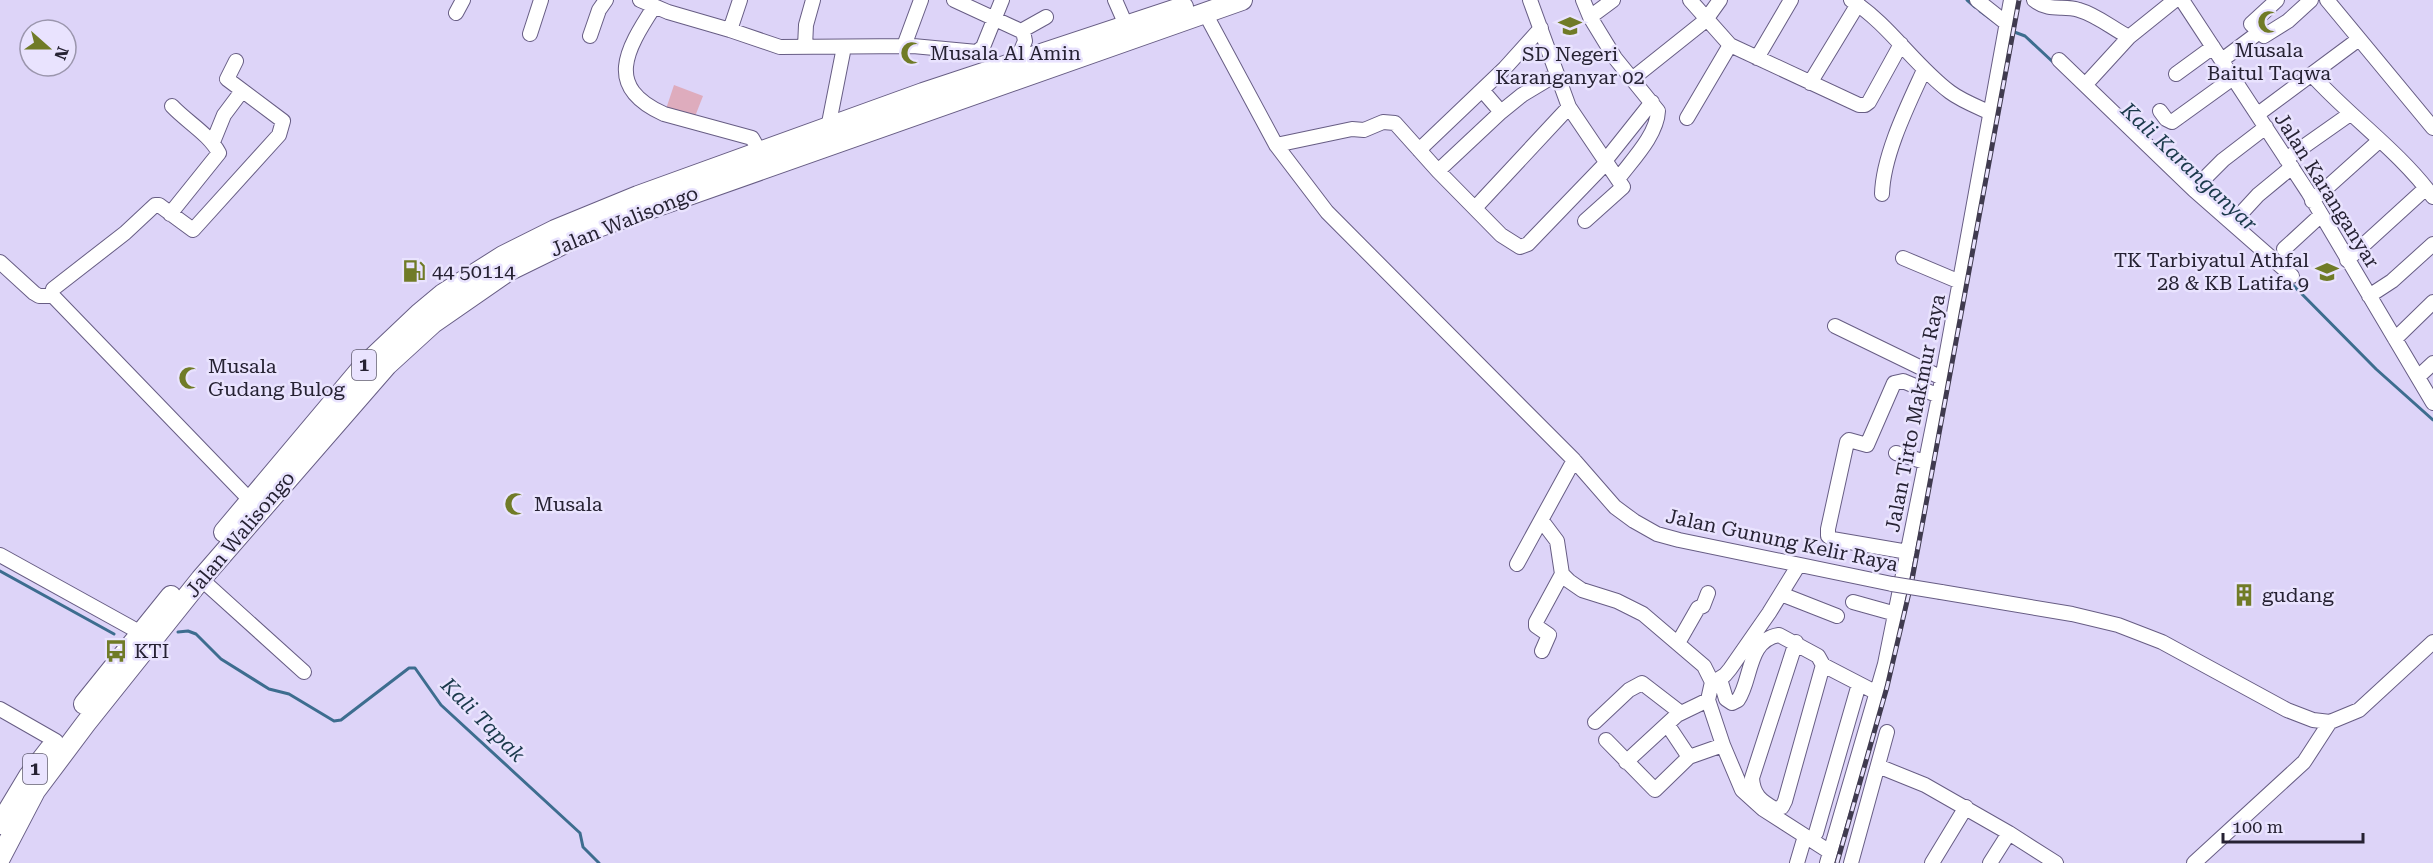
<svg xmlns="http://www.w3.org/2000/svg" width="2433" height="863" font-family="'Roboto Serif',serif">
	<rect width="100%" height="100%" fill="#ddd4f8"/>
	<!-- green -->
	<path fill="#deacbd" d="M674,85L703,96L694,119L666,109Z"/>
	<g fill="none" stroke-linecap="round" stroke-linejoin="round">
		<!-- stream -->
		<path stroke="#3d6d8f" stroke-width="3" d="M1967,0L1975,7
			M1980,11L2003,28
			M2009,30L2025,36L2054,63
			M2290,282L2376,369L2433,420
			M0,571L114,634
			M178,632L188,631L196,634L221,659L269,689L289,694L334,721L341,720L409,668H415L441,705L580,833L583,847L599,863"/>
		<!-- minor casing -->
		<g stroke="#675d84" stroke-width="16">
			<path id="minor" d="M640,0L668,12L730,30L780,47L913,46L977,52L983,47L1002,0
				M954,0L1021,31L1046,17
				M1115,0L1126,25
				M1530,0L1569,107L1623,187L1585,221
				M1583,0L1590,17L1615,58L1658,111C1657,135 1632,160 1618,179
				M1690,0L1730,45L1859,105H1865L1869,102L1901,44
				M1851,0C1889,24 1914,65 1950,92C1962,101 1978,107 1991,113
				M1977,0L2006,23
				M2034,0C2051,13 2063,4 2079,10C2097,15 2113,29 2129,37
				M2182,0L2308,192L2433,403
				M2277,0L2251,24L2264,36L2288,21L2311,0
				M2327,0L2433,128
				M654,7C626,50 604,87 664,114L752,138L760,152
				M456,13L463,0
				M1205,13L1276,145L1327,212L1574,460L1615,507L1634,521L1657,534L1679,540L1892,584
				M1710,14L1720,0
				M1590,17L1613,0
				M730,30L740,0
				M530,34L541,0
				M590,36L599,10L606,0
				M904,46L921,0
				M805,47L806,25L813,0
				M1757,58L1791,0
				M1017,60L1025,41L1023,31
				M2059,60L2194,190L2292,276
				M2222,60L2258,33
				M236,61L227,79L283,121L279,135L193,230L159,205H155L125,233L53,289L52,295L250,500
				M2176,74L2213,47
				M2312,75C2350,117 2399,151 2433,197
				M1632,79L1706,20
				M1810,83L1858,4
				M2086,84L2129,37L2175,0
				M1482,90L1501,112
				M2160,111L2166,119L2172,122L2233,78
				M2258,114L2359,39
				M1687,118L1730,45
				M828,128L844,47
				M213,142L224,115L242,91
				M1276,145L1352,129L1364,130L1383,122L1395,123L1438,171L1501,235L1520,247L1528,244L1606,163
				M1419,150L1505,68L1541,28
				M2286,159L2350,114
				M1605,161L1652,102
				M1438,171L1501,112L1522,95L1557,74
				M2198,185L2223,160L2266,127
				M1882,194C1883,155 1908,105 1924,70
				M2312,201L2380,140
				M1475,208L1569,107
				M170,214L219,153C209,134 187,122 172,106
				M2235,220L2258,195L2292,167
				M2284,249L2321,215
				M1903,258L1960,282
				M2347,260L2426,188
				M0,262L34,293L39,296H52
				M2369,296L2392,281L2433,244
				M1835,326L1942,378
				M2395,339L2433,302
				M2418,377L2433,363
				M1896,453L1925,462
				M1542,521L1557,541L1562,574L1569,581L1582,590L1617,601L1643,614L1704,666L1712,682L1708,700L1723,745L1742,790L1763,809L1830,852
				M1908,552L1832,539L1828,536V529L1847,442L1849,440L1867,445L1894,383L1903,381L1939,396
				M0,555L141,633
				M1517,564L1574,460
				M201,579L304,672
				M1941,592L2072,614L2118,625L2162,642L2287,710L2313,720L2330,722L2359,710L2433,642
				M1781,594L1837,616
				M1853,602L1896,614
				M1796,642L1752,778C1753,795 1761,801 1775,809L1782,807L1785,801L1823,665
				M1678,643L1698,608L1703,606L1708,593
				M1542,651L1549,635L1536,626V622L1562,574
				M1720,679L1726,699L1732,703L1738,700C1752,680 1747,640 1779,635L1818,656L1823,665L1877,693
				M1714,682L1725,675L1730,669L1769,613L1798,566
				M0,709L56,741
				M1595,722L1629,690L1642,683L1681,713
				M1667,724L1689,757
				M1606,740L1655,790L1689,757L1723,745
				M1626,762L1677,715L1708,700
				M1878,766L1925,785L2009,833L2056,863
				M1816,833L1859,684
				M1797,863L1805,836
				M1827,863L1885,664L1939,396L2011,0
				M1851,863L1887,732
				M1932,863L1966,807
				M1990,863L2009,833
				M2194,863L2304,762L2330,722"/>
		</g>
		<!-- highway casing -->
		<g stroke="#675d84" stroke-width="22">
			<path id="highway" d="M224,532L361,369L419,314L443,294L503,256L555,230L638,196L923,93L1183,7
				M84,704L171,596
				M0,824L29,776L50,749
				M0,858L35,791L86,723L201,579L387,365L433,323L508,271L598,227L1242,0"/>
		</g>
		<!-- minor -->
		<use href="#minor" stroke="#fff" stroke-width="14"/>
		<!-- highway -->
		<use href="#highway" stroke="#fff" stroke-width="20"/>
		<!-- rail casing -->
		<g stroke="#403b4f" stroke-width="5">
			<path id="rail" d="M1837,863L1887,687L1912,580L2019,0"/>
		</g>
		<!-- rail -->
		<use href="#rail" stroke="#e9e3fe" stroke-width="3" stroke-dasharray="9" stroke-linecap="butt"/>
		<!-- minor-bridge casing -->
		<g stroke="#675d84" stroke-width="16" stroke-linecap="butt">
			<path id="minor-bridge" d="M1892,584L1941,592"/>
		</g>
		<!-- minor-bridge -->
		<use href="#minor-bridge" stroke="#fff" stroke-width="14"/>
	</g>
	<!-- icons -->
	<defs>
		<g id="mosque-bare" transform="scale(1.8)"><path d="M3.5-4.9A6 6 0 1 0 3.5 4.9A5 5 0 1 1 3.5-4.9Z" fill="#707b27" stroke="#e9e3fe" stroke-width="2.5" paint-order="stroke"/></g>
		<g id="school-bare" transform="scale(1.8)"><path d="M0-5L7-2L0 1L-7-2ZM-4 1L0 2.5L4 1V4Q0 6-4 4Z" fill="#707b27" stroke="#e9e3fe" stroke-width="2.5" paint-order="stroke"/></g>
		<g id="fuel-bare" transform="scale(1.8)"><path d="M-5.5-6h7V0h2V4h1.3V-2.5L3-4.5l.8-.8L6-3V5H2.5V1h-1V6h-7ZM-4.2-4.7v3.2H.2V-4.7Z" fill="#707b27" stroke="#e9e3fe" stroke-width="2.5" paint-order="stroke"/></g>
		<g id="building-bare" transform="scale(1.8)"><path d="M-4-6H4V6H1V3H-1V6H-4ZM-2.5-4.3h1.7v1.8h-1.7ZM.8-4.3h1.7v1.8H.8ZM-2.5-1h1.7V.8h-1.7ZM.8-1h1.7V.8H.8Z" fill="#707b27" stroke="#e9e3fe" stroke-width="2.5" paint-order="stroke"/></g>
		<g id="bus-bare" transform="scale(1.8)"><path d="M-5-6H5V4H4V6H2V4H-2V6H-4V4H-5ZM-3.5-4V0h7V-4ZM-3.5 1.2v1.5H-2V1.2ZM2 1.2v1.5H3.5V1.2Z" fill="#707b27" stroke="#e9e3fe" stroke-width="2.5" paint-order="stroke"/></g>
	</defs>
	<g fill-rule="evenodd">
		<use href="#mosque-bare" x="2269" y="22"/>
		<use href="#school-bare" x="1570" y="26"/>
		<use href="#mosque-bare" x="912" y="53"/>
		<use href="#fuel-bare" x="414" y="271"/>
		<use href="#school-bare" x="2327" y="272"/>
		<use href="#mosque-bare" x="190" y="378"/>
		<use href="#mosque-bare" x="516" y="504"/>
		<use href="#building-bare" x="2244" y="595"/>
		<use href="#bus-bare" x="116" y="651"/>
	</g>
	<g text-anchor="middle" stroke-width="5" stroke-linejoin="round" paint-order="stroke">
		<!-- shield labels -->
		<g fill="#e9e3fe" stroke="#605c70" stroke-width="1.5">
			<rect x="352" y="350" width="24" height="30" rx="4.5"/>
			<rect x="23" y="754" width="24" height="30" rx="4.5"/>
		</g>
		<g font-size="18" font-weight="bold" fill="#262233">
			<text x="364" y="371">1</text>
			<text x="35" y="775">1</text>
		</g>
		<!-- poi labels -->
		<g font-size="20" fill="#262233" stroke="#e9e3fe" text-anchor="start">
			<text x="2269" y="57" text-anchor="middle">Musala<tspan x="2269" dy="23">Baitul Taqwa</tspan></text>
			<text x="930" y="60">Musala Al Amin</text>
			<text x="1570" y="61" text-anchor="middle">SD Negeri<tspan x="1570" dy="23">Karanganyar 02</tspan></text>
			<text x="2309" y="267" text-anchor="end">TK Tarbiyatul Athfal<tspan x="2309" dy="23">28 &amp; KB Latifa 9</tspan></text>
			<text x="432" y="278">44 50114</text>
			<text x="208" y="373">Musala<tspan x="208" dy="23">Gudang Bulog</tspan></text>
			<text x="534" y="511">Musala</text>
			<text x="2262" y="602">gudang</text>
			<text x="134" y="658">KTI</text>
		</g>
		<!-- street labels -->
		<g font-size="20" fill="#262233" stroke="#e9e3fe">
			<text transform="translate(2327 190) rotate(58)" y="7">Jalan Karanganyar</text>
			<text transform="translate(624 221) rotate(-22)" y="7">Jalan Walisongo</text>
			<text transform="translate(1915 413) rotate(-79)" y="7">Jalan Tirto Makmur Raya</text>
			<text transform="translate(240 534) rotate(-50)" y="7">Jalan Walisongo</text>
			<text transform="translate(1782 540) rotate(12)" y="7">Jalan Gunung Kelir Raya</text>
		</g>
		<!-- water labels -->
		<g font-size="21" font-style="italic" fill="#1a394b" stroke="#e9e3fe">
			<text transform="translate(2189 167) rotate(43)" y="7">Kali Karanganyar</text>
			<text transform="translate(483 720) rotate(45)" y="7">Kali Tapak</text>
		</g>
	</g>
	<!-- north arrow -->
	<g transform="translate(48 48) rotate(111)"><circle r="28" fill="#e9e3fe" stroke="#9b96ad" stroke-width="1.5"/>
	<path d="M0-4.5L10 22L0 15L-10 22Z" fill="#707b27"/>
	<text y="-9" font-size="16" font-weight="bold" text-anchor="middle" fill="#262233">N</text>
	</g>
	<!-- scale -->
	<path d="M2223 833v9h140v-9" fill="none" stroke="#262233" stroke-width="3"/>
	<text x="2232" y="833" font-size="18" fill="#262233" stroke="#e9e3fe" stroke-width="4.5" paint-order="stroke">100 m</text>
</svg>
